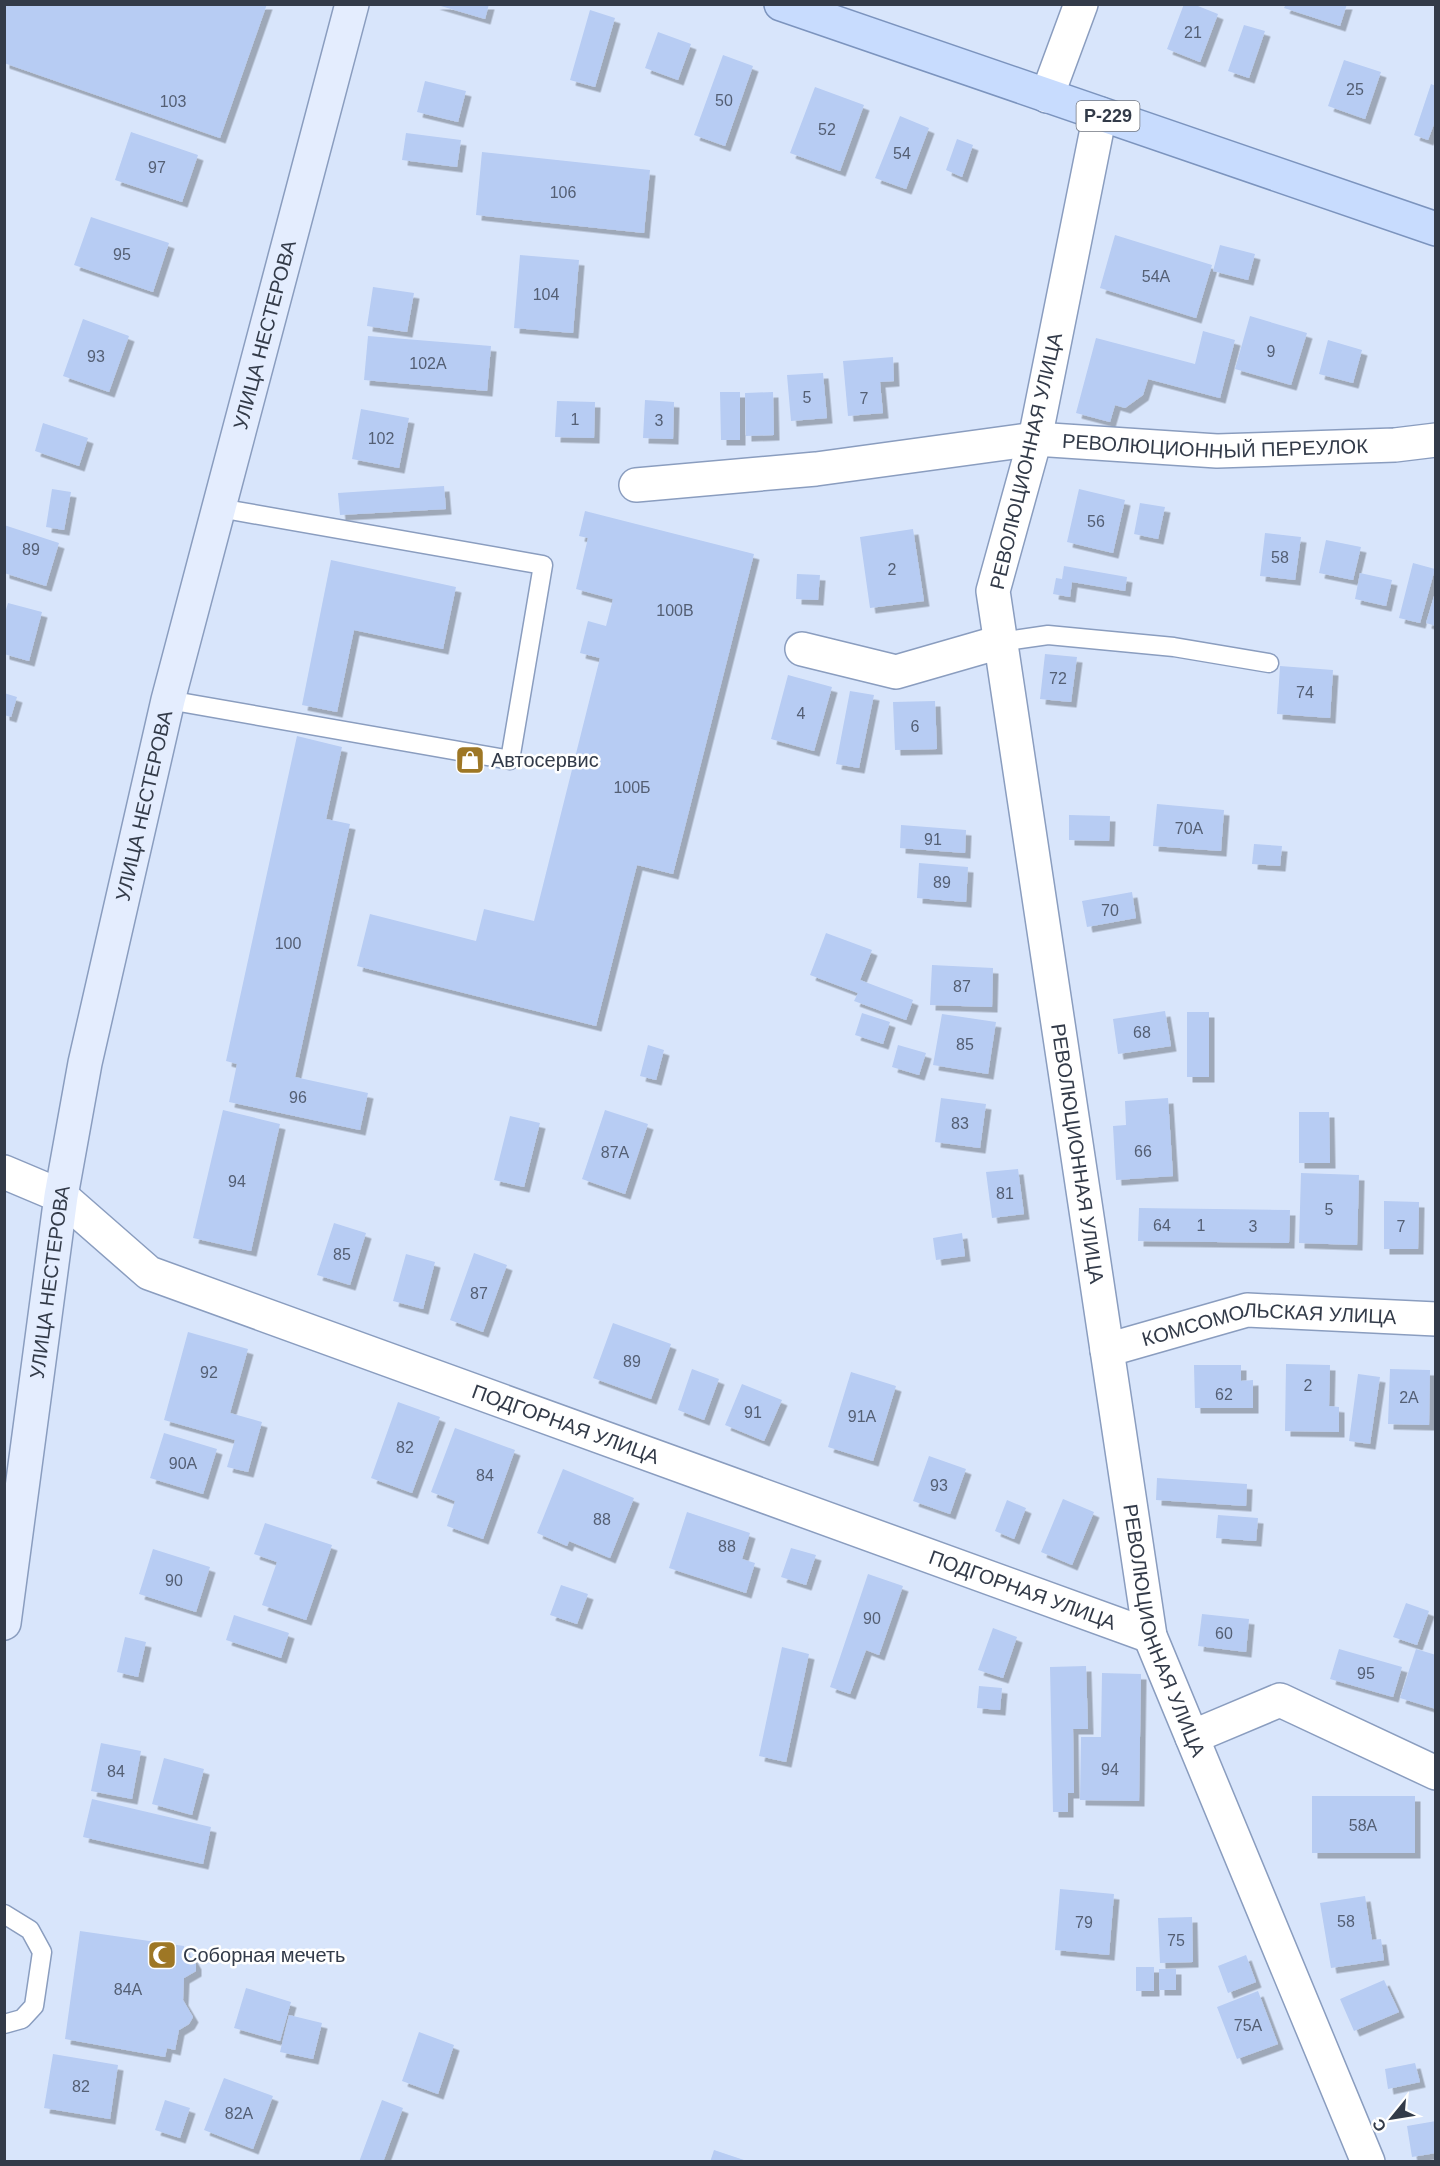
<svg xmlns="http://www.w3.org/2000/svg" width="1440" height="2166" font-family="Helvetica,sans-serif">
	<defs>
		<filter id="shadow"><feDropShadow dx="5.5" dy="5.5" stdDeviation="0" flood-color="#0004"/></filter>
	</defs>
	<rect width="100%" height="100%" fill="#d8e5fb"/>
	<!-- building -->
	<path fill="#b7ccf3" filter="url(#shadow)" d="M4,4H267L220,138L4,63Z
		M434,4H489L485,19Z
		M1184,4H1193L1218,14L1200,62L1167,49Z
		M1286,4H1347L1340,26L1284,8Z
		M590,10L615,18L595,87L570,80Z
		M1244,25L1265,31L1249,78L1228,71Z
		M658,32L691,44L678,80L645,68Z
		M723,55L753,66L725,146L694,135Z
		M1344,60L1381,72L1365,119L1328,106Z
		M425,81L466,91L458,122L417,112Z
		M1431,84L1436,86V119L1428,140L1414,135Z
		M815,87L864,105L840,171L790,153Z
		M900,116L929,128L906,189L875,178Z
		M131,132L198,155L182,202L115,180Z
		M406,133L461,140L457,167L402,160Z
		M957,139L973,145L962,177L946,170Z
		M482,152L650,170L644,233L476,215Z
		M91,217L169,243L153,292L74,265Z
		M1115,235L1212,265L1196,318L1100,288Z
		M1220,245L1255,254L1248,280L1213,271Z
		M520,255L579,260L573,333L514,328Z
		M373,287L414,293L407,332L367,326Z
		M1250,316L1307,333L1291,385L1235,369Z
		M83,319L129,336L109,392L63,376Z
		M1203,331L1235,340L1220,398L1148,379L1143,395L1125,408L1115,405L1110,422L1076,413L1096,338L1195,364Z
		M368,336L491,346L487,391L364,380Z
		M1328,340L1362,350L1353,383L1319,374Z
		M893,357L894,381L880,382L883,413L848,416L843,361Z
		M823,373L827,418L791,421L787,375Z
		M720,392H740V440H721Z
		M773,392L774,435L746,436L745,393Z
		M645,400L674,402L673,439L643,438Z
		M557,401L595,402L594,438L555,437Z
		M361,409L409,418L399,468L352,459Z
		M43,423L88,438L79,466L35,451Z
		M444,486L446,509L340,515L338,493Z
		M52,489L71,492L64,530L46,527Z
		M1079,489L1125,500L1113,553L1067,542Z
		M1140,503L1165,507L1158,539L1134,534Z
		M585,511L754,554L673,874L637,865L596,1026L357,966L370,914L476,941L484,909L534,921L600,658L580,653L588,621L606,626L613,599L576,589L588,538L579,536Z
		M4,525L59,543L46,586L4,573Z
		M913,529L924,601L870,608L860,537Z
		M1265,533L1301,537L1295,580L1260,576Z
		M1326,540L1361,547L1353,580L1319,573Z
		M331,560L456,587L443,649L354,630L337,712L302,705Z
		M1413,563L1435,569L1420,623L1399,618Z
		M1064,566L1127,577L1125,591L1072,582L1070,597L1053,594L1056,578L1062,579Z
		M1360,573L1392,580L1386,606L1355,599Z
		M797,574L820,575L818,600L796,599Z
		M1435,593H1436V626L1426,623Z
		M8,603L42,612L29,661L4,654V617Z
		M1045,654L1077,657L1071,702L1040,699Z
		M1280,666L1333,670L1330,718L1277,714Z
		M788,675L832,687L814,751L771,739Z
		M850,691L874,695L859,768L836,764Z
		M4,693L17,697L11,717L4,715Z
		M935,701L937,749L895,750L893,702Z
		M297,736L342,747L326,819L350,824L295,1077L368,1093L360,1130L229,1102L237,1064L226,1061Z
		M1157,804L1224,810L1221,851L1153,846Z
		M1069,815L1110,816L1109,841L1069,840Z
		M901,825L966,830L965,853L900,848Z
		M1254,844L1282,846L1280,866L1252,864Z
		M919,863L968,867L966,902L917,898Z
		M1132,892L1136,918L1087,927L1082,901Z
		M826,933L872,950L860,980L913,1000L906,1020L854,1001L858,993L810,975Z
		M932,965L993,968L992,1007L930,1005Z
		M1165,1011L1171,1046L1118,1054L1113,1019Z
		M1187,1012H1209V1077H1187Z
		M862,1013L890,1022L883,1044L855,1035Z
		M942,1014L996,1022L988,1074L933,1065Z
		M648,1045L664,1050L656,1080L640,1076Z
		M898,1045L926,1053L919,1075L892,1067Z
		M941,1098L986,1104L980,1148L935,1142Z
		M1168,1098L1173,1176L1116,1180L1113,1126L1126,1125L1125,1101Z
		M223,1110L280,1124L251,1251L193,1238Z
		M605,1110L648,1124L625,1194L582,1179Z
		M1299,1112H1329L1330,1163H1299Z
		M510,1116L540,1123L524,1187L494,1180Z
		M1018,1169L1024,1214L992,1218L986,1172Z
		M1301,1173L1359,1175L1357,1245L1299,1243Z
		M1384,1201L1419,1202L1418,1249H1384Z
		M1139,1208L1290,1210L1289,1243L1138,1241Z
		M334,1223L366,1233L350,1285L317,1275Z
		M962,1233L965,1256L936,1260L933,1238Z
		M474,1253L507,1265L483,1332L450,1320Z
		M406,1254L435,1262L423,1309L393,1301Z
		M613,1323L671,1344L651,1399L593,1378Z
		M188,1332L248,1349L230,1413L262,1422L248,1472L227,1467L235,1440L164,1420Z
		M1286,1364L1330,1365L1329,1406L1339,1407V1432L1285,1431Z
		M1194,1365H1241V1381L1253,1380V1408H1195Z
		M692,1369L719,1379L704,1420L678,1410Z
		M1390,1369L1430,1370L1429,1425L1388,1424Z
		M851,1372L896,1386L873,1461L828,1447Z
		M1358,1374L1380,1377L1370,1444L1349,1441Z
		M742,1384L782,1400L764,1441L725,1425Z
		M398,1402L440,1417L412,1493L371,1478Z
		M455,1428L515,1450L483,1539L447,1526L455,1501L431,1492Z
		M164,1433L217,1449L203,1494L150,1478Z
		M929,1456L966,1469L950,1514L913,1501Z
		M563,1469L634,1498L610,1558L569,1541L567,1546L537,1533Z
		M1157,1478L1247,1484L1246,1506L1156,1500Z
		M1063,1499L1094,1512L1072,1565L1041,1552Z
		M1007,1500L1026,1508L1014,1539L995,1531Z
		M687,1512L750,1533L742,1559L755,1563L746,1593L669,1568Z
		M1218,1515L1258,1518L1256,1541L1216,1538Z
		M265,1523L332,1545L306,1620L262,1605L277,1562L254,1554Z
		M791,1548L816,1555L806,1585L781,1577Z
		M153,1549L210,1567L196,1612L139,1594Z
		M868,1574L903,1586L879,1655L866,1650L850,1694L830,1687Z
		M561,1585L588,1594L577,1624L550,1615Z
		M1406,1603L1429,1611L1417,1645L1393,1637Z
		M1202,1614L1249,1619L1246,1652L1198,1646Z
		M234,1615L289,1633L281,1658L226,1640Z
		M993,1628L1017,1637L1003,1678L978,1670Z
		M125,1637L146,1642L138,1677L117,1672Z
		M782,1647L809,1654L786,1762L759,1756Z
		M1339,1649L1402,1667L1393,1697L1330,1679Z
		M1416,1649L1436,1655V1709L1400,1698Z
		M1086,1666L1088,1729H1073L1074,1793H1068V1812H1053L1050,1667Z
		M1102,1673L1141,1674L1139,1801L1080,1800L1081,1737H1101Z
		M979,1686L1002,1688L1000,1710L977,1708Z
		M101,1743L141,1751L132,1799L91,1791Z
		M164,1758L204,1769L192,1815L152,1804Z
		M1312,1796H1415V1853H1312Z
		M92,1799L211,1827L203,1864L83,1837Z
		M1060,1889L1114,1894L1109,1955L1055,1950Z
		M1365,1896L1372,1940L1381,1939L1384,1960L1331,1968L1320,1903Z
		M1192,1917L1193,1962L1160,1963L1158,1918Z
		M80,1931L184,1946L185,1953L192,1957L196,1964V1971L184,1978L183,2000L193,2017L189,2024L179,2030L175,2050L167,2048L165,2057L65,2039Z
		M1246,1955L1256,1982L1228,1993L1218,1966Z
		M1136,1967H1154V1991H1136Z
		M1159,1969H1176V1990H1159Z
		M1384,1980L1399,2012L1354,2031L1340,1999Z
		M246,1988L291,2002L280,2041L234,2028Z
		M1258,1991L1278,2044L1237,2059L1217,2007Z
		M289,2015L322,2023L313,2059L280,2052Z
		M419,2032L454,2045L438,2094L402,2081Z
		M53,2054L118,2065L110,2119L44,2108Z
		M1415,2063L1420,2082L1388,2089L1385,2069Z
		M224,2078L273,2096L253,2149L204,2130Z
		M165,2100L190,2108L180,2138L155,2130Z
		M382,2100L403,2108L383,2162H359Z
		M1436,2121V2153L1412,2157L1407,2126Z
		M714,2150L747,2161V2162H710Z"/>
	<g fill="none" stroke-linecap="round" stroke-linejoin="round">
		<!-- lane casing -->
		<g stroke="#8a9dbf" stroke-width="21">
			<path id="lane" d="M1000,642L1048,635L1174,647L1269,663
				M168,700L510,760L543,565L219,508
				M4,1914L30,1930L42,1952L34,2006L22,2019L4,2024"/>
		</g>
		<!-- street casing -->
		<g stroke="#8a9dbf" stroke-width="36">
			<g id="street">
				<path d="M1047,96L1081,4"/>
				<path id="s1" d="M1100,114L1035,439L993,591L1150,1636L1368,2162"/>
				<path id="s2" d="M636,485L816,469L1035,439L1217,451L1395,445L1436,440"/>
				<path d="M802,649L896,672L1000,642"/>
				<path id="s3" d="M4,1172L61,1196L149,1273L1150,1636"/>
				<path id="s4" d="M1107,1350L1247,1310L1436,1319"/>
				<path d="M1192,1737L1280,1700L1436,1773"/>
			</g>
		</g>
		<!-- secondary casing -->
		<g stroke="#8a9dbf" stroke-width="36">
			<g id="secondary">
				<path id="s5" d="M4,1623L61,1196L85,1063L168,700L352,4"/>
			</g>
		</g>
		<!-- primary casing -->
		<g stroke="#7c94be" stroke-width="36">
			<path id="primary" d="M781,4L1436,229"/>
		</g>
		<!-- lane -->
		<use href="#lane" stroke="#fff" stroke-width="18"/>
		<!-- street -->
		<use href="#street" stroke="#fff" stroke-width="33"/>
		<!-- secondary -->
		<use href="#secondary" stroke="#e4edfe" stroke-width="33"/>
		<!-- primary -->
		<use href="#primary" stroke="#c8dcfe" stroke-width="33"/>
	</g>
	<!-- icons -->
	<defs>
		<g id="shop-square" transform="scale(1.5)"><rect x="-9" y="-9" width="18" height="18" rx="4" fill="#9e7725" stroke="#fff"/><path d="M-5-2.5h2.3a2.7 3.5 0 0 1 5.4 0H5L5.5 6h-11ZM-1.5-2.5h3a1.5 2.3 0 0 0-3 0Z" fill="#fff"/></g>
		<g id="mosque-square" transform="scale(1.5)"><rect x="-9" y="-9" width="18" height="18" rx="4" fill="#9e7725" stroke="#fff"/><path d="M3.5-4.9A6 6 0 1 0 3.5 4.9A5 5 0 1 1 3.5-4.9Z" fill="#fff"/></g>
	</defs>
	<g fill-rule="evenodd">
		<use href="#shop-square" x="470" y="760"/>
		<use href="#mosque-square" x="162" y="1955"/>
	</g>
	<g text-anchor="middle" stroke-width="5" stroke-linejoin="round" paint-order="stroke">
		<!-- number labels -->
		<g font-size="16" fill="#545f74">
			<text x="1193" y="38">21</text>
			<text x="1355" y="95">25</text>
			<text x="724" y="106">50</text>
			<text x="173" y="107">103</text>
			<text x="827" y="135">52</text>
			<text x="902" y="159">54</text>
			<text x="157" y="173">97</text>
			<text x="563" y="198">106</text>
			<text x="122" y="260">95</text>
			<text x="1156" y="282">54А</text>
			<text x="546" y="300">104</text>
			<text x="1271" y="357">9</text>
			<text x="96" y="362">93</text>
			<text x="428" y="369">102А</text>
			<text x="807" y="403">5</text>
			<text x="864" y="404">7</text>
			<text x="575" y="425">1</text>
			<text x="659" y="426">3</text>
			<text x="381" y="444">102</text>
			<text x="1096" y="527">56</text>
			<text x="31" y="555">89</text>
			<text x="1280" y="563">58</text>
			<text x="892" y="575">2</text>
			<text x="675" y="616">100В</text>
			<text x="1058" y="684">72</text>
			<text x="1305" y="698">74</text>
			<text x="801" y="719">4</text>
			<text x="915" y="732">6</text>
			<text x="632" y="793">100Б</text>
			<text x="1189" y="834">70А</text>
			<text x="933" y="845">91</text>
			<text x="942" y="888">89</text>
			<text x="1110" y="916">70</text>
			<text x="288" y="949">100</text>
			<text x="962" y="992">87</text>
			<text x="1142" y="1038">68</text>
			<text x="965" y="1050">85</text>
			<text x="298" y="1103">96</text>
			<text x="960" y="1129">83</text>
			<text x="1143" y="1157">66</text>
			<text x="615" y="1158">87А</text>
			<text x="237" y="1187">94</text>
			<text x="1005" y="1199">81</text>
			<text x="1329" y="1215">5</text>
			<text x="1162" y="1231">64</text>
			<text x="1201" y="1231">1</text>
			<text x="1253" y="1232">3</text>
			<text x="1401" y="1232">7</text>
			<text x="342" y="1260">85</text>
			<text x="479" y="1299">87</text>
			<text x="632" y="1367">89</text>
			<text x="209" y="1378">92</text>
			<text x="1308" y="1391">2</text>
			<text x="1224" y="1400">62</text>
			<text x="1409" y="1403">2А</text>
			<text x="753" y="1418">91</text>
			<text x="862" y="1422">91А</text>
			<text x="405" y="1453">82</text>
			<text x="183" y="1469">90А</text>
			<text x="485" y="1481">84</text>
			<text x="939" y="1491">93</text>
			<text x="602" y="1525">88</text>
			<text x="727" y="1552">88</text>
			<text x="174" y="1586">90</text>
			<text x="872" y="1624">90</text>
			<text x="1224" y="1639">60</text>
			<text x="1366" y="1679">95</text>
			<text x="1110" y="1775">94</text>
			<text x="116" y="1777">84</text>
			<text x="1363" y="1831">58А</text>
			<text x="1346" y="1927">58</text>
			<text x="1084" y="1928">79</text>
			<text x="1176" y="1946">75</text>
			<text x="128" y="1995">84А</text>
			<text x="1248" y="2031">75А</text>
			<text x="81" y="2092">82</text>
			<text x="239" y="2119">82А</text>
		</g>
		<!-- shield labels -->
		<rect fill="#fff" stroke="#707680" stroke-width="1.5" x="1076.5" y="101" width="63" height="30" rx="4.5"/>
		<g font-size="18" font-weight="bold" fill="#333b49">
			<text x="1108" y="122">Р-229</text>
		</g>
		<!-- street labels -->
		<g font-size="20" fill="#333b49" stroke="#fff">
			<text dy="7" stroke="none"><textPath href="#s5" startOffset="1316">УЛИЦА НЕСТЕРОВА</textPath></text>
			<text dy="7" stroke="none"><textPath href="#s2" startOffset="582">РЕВОЛЮЦИОННЫЙ ПЕРЕУЛОК</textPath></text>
			<text transform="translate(1026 461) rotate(-77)" y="7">РЕВОЛЮЦИОННАЯ УЛИЦА</text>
			<text dy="7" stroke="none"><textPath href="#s5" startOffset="830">УЛИЦА НЕСТЕРОВА</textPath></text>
			<text dy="7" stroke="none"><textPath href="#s1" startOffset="1058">РЕВОЛЮЦИОННАЯ УЛИЦА</textPath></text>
			<text dy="7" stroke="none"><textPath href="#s5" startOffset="344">УЛИЦА НЕСТЕРОВА</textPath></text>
			<text dy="7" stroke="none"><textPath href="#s4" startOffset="166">КОМСОМОЛЬСКАЯ УЛИЦА</textPath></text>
			<text dy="7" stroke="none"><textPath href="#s3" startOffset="622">ПОДГОРНАЯ УЛИЦА</textPath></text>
			<text dy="7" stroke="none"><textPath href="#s3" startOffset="1108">ПОДГОРНАЯ УЛИЦА</textPath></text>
			<text dy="7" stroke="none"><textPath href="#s1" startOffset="1544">РЕВОЛЮЦИОННАЯ УЛИЦА</textPath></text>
		</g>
		<!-- poi labels -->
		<g font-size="20" fill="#333b49" stroke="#fff" text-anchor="start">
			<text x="491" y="767">Автосервис</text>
			<text x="183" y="1962">Соборная мечеть</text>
		</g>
	</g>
	<!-- border -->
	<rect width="1440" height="2166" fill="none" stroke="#333b49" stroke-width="12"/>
	<!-- north arrow -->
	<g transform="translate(1392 2118) rotate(240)" stroke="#ffffff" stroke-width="4.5" paint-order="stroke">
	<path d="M0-4.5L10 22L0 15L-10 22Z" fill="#333b49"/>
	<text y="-9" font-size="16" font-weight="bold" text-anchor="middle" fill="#333b49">С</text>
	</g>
</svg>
